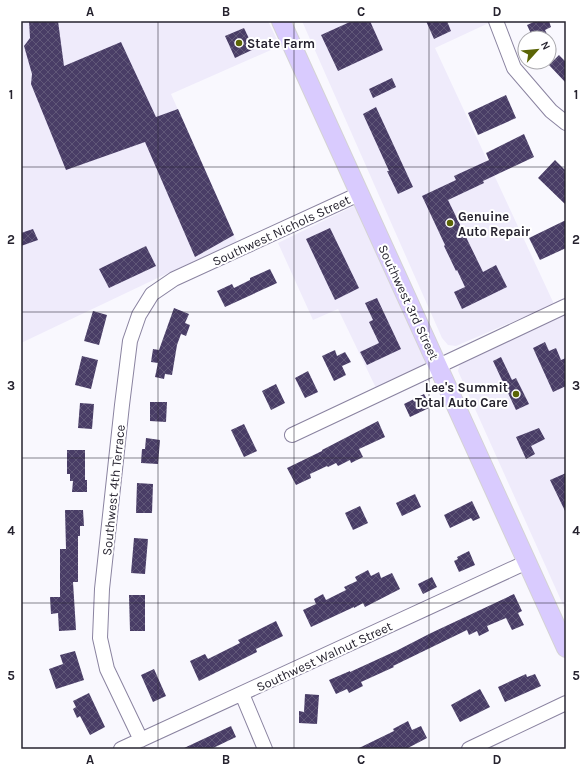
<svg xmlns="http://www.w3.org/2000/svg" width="587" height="770" font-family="Karla,sans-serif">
	<defs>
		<pattern id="building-cross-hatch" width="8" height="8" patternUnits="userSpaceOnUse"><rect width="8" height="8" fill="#493d66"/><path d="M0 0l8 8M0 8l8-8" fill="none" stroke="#605778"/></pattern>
	</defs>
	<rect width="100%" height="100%" fill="#f9f8fe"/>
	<!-- built -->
	<path fill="#efebfb" d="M21,21H268L280,46L171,94L237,242L166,274L21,343Z
		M302,21H490L491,22L435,48L554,304L456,346L448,345L442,338Z
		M356,205L433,362L376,388L338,309L313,320L278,243Z
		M566,310V606L564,607L458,371L460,364Z"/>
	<!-- building -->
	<path fill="url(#building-cross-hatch)" d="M29,21H58L64,66L121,42L156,117L178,109L234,235L195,257L145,142L66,170L31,84L32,74L24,46L30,38Z
		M352,21H370L383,50L338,71L321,35Z
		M426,21H447L451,31L434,39Z
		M536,21H549L551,27L545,30L549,38H533L527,25Z
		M244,28L254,49L235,58L225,36Z
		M559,55L566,62V83L549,65Z
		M392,78L396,87L373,98L369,89Z
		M506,95L516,118L478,135L468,113Z
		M376,107L413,187L398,194L387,171H389L363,114Z
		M524,134L534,157L483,181L484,183L448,200L483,272L496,265L507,287L462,309L454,292L465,287L457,270L456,271L444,246L445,245L422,196L456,180L454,176L489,160L486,153Z
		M555,160L566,171V205L538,178Z
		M566,220V248L540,260L529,238Z
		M330,228L359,288L335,300L306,239Z
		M33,229L38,240L21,246V233Z
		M146,246L156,266L109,288L99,269Z
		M270,269L277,283L225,307L217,291L232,284L234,288L250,280V278Z
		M377,298L401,349L367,365L360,352L379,343L369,322L373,320L365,303Z
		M174,308L189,314L185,323L190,325L186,336L181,334L177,345L172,375L165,374L164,379L155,377L158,363L151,362L153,349L159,350Z
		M93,311L107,315L99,345L84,341Z
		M545,342L549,351L556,348L561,360L566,358V386L553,392L533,348Z
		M335,350L337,356L345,352L351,362L342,366L346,375L334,381L322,356Z
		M82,356L98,360L91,389L75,385Z
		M501,357L512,380L516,378L529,404L516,410L493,361Z
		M308,371L318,392L305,398L295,378Z
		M276,384L285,403L271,410L262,391Z
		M424,394L431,407L410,417L404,404Z
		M150,402H167L166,422L150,421Z
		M80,403L94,404L92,429L78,428Z
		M378,421L385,437L359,449L363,457L351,463L350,460L338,466L336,463L328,467L327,466L310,474L311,478L296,485L287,468L322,451V450Z
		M244,424L257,451L244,457L231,430Z
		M539,428L545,439L531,446L535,454L526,459L516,437Z
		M146,438L160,440L158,464L141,463L142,449H145Z
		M67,450H85V480H87V492H72L73,481H70V474H67Z
		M566,473V513L550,480Z
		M137,483L153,484L152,513H136Z
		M415,494L421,507L402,516L396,503Z
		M472,501L480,518L473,521L471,518L450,528L444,515Z
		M360,506L368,523L353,530L345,513Z
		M65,510H83L84,526H80V536H78V582H73L76,630L59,631L58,613L51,614L50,597H60V549H66Z
		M134,538L148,539L145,574L131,573Z
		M469,551L475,565L459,572L454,561L458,559L457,557Z
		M368,570L371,576L379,572L381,578L392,573L400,589L365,607L363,603L354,608V607L311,627L303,610L316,604L314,599L323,594L326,600L346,590L344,587L357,581L355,577Z
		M432,577L437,587L423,594L418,584Z
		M514,594L522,611L518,613L524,625L512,630L506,618L487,626L489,631L479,636L477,631L469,635L467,630L393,666L394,667L361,682L363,686L349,693L347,689L336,694L329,680L350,671V672L398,650L431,633Z
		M129,595H145V631H130Z
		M276,621L283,636L256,649L257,652L199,681L190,661L205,654L208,659L240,643L238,640Z
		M75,651L84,680L56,689L49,669L63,664L60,655Z
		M154,669L166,696L153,702L141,675Z
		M526,674L527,677L535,674L541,686L505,702L498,687Z
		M480,689L490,707L460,722L451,705Z
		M89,693L105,727L90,735L80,716L77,718L73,709L76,707L73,701Z
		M305,694L319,695L317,724L299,723V711L304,712Z
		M408,721L412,730L421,726L427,738L406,749H357L394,731L393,729Z
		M231,726L236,737L211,749H182Z"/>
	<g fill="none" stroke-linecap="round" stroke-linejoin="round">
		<!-- minor casing -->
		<g stroke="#8a83a0" stroke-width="16">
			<path id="minor" d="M496,21L514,68L551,111L566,123
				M292,435L566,306
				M242,694L265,749
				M141,740L107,669L100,638L102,589L122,405L130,341L139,315L152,294L174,279L359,194
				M121,749L527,562
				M469,749L566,703"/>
		</g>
		<!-- major casing -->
		<g stroke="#d4d3d5" stroke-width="20">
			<path id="major" d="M281,21L566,648"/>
		</g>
		<!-- minor -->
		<use href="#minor" stroke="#fff" stroke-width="14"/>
		<!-- major -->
		<use href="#major" stroke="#d9cbfe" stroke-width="18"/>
	</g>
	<!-- grid -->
	<path fill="none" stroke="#26232f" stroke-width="1" stroke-opacity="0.55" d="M158,21V749M294,21V749M429,21V749M21,167H566M21,312H566M21,458H566M21,603H566"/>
	<!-- markers -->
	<g fill="#5b6506" stroke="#fff" stroke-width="1.5">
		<circle cx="239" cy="43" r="4"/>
		<circle cx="450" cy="223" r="4"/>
		<circle cx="516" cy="394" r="4"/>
	</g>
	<g text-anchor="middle" stroke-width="4" stroke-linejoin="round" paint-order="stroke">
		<!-- poi labels -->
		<g font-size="13" font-weight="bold" fill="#26232f" stroke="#fff" text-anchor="start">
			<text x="247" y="48">State Farm</text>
			<text x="458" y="221">Genuine<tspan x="458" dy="15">Auto Repair</tspan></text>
			<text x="508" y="392" text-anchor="end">Lee's Summit<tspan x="508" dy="15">Total Auto Care</tspan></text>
		</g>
		<!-- street labels -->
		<g font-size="13" fill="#26232f" stroke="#fff">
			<text transform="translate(281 230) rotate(-25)" y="5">Southwest Nichols Street</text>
			<text transform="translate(409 302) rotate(65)" y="5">Southwest 3rd Street</text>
			<text transform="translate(113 490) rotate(-84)" y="5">Southwest 4th Terrace</text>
			<text transform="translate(324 656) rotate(-25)" y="5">Southwest Walnut Street</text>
		</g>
	</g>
	<!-- border -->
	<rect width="587" height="770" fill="none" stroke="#ffffff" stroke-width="44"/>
	<!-- north arrow -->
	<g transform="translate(537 50) rotate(63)"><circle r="19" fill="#ffffff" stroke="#a8a7ac"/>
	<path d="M0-3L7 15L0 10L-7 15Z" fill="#5b6506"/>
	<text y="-6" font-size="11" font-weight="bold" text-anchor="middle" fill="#26232f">N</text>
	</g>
	<rect x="22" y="22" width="543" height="726" fill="none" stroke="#26232f" stroke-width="1.5"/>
	<g font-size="13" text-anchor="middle" font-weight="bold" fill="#26232f">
		<text x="90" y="16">A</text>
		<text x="226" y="16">B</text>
		<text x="361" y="16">C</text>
		<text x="497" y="16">D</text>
		<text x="11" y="99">1</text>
		<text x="576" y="99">1</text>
		<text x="11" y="244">2</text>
		<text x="576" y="244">2</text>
		<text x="11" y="390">3</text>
		<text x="576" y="390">3</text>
		<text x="11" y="535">4</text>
		<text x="576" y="535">4</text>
		<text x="11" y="680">5</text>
		<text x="576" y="680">5</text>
		<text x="90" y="764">A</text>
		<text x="226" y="764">B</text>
		<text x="361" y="764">C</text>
		<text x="497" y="764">D</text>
	</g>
</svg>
